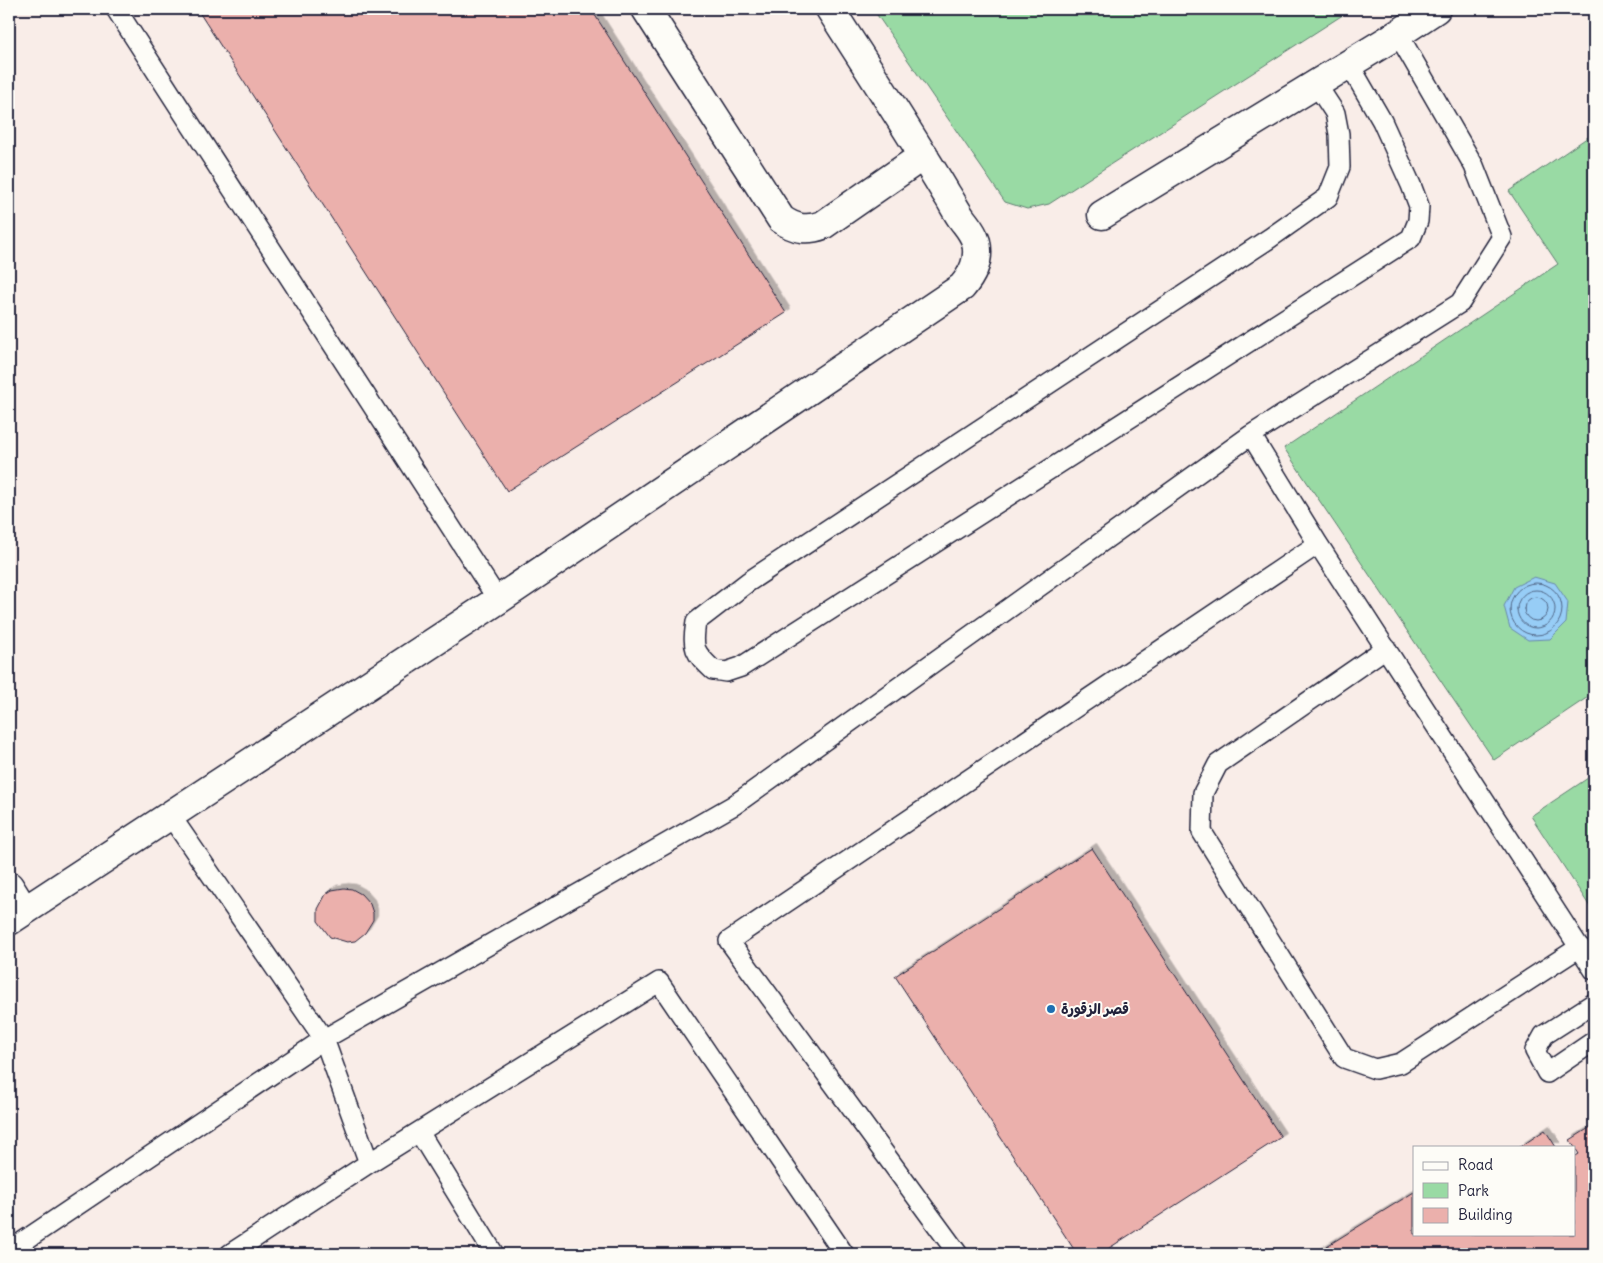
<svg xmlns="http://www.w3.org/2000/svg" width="1603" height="1263" font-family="Delius,'Playpen Sans Arabic',sans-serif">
	<defs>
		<filter id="shadow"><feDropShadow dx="4.5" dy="-4.5" stdDeviation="0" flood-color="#0004"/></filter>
	</defs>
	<rect width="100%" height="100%" fill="#f9ede8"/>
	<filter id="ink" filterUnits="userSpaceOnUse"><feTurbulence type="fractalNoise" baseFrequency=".02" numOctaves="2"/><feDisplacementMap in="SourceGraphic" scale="10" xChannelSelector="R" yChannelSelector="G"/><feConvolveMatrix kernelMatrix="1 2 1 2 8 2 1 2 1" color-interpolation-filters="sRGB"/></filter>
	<g filter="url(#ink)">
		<!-- green -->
		<path fill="#99daa4" stroke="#5e7e70" d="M873,9H1352L1049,204L1027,209L1005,202Z
			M1594,133V693L1494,760L1284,448L1558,264L1509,191Z
			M1594,774V913L1531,816Z"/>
		<!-- water -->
		<path fill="#97cdf6" stroke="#6889ab" d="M1534,577L1555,583L1568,602L1566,623L1550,639L1528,640L1510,628L1504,606L1514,587Z"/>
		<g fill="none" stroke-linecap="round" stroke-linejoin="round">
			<!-- shore -->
			<path stroke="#516686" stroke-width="1" d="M1510 609a26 26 0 1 1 52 0a26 26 0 1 1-52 0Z
				M1517 609a19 19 0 1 1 38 0a19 19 0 1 1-38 0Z
				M1524 609a12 12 0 1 1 24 0a12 12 0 1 1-24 0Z"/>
		</g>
		<!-- building -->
		<path fill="#ebb0ac" stroke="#22223b" filter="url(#shadow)" d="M197,9H591L786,313L507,491Z
			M1092,848L1281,1137L1100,1254H1077L895,976Z
			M344,888L352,889L361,894L370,904L373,913V920L365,933L355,941L347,942L330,937L318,921V909L326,894L332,890Z
			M1594,1125V1254H1314L1414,1192V1234H1574V1157L1579,1154L1570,1140Z
			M1545,1130L1556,1147H1520Z"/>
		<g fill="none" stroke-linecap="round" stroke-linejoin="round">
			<!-- service casing -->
			<g stroke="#22223b" stroke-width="22">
				<path id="service" d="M116,9L498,600
					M1316,84L1335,113L1339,134L1340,167L1328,197L1270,238L748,582L696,622C692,649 694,652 713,670L726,672L741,667L1411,238L1418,221L1419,206L1411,185L1382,121L1349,64
					M1251,435L1318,544L1594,970
					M1386,648L1218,764L1203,793L1202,832L1344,1058L1375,1069L1401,1063L1580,947
					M170,815L324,1039L369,1163
					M1594,1003L1544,1035L1535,1051L1547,1073L1594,1041
					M419,1132L494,1254
					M9,1251L324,1039L734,805L1251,435L1460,303L1502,237L1474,166L1398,34
					M230,1254L369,1163L659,982L844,1254
					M958,1254L729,941L1318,544"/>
			</g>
			<!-- minor casing -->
			<g stroke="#22223b" stroke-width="31">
				<path id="minor" d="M646,9L781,219C795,229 807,231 823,225L924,155
					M1102,215L1398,34L1436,9
					M9,886L24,910
					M9,921L498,600L962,287C973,274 980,260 976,242C973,232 968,227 962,219C956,211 952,202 946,193C909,131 869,70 830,9"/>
			</g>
			<!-- service -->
			<use href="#service" stroke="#fdfcf7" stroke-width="19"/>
			<!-- minor -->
			<use href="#minor" stroke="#fdfcf7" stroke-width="28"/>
		</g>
	</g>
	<!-- markers -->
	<circle fill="#1f6fb2" stroke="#fdfcf7" stroke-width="2" cx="1051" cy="1009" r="5"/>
	<g text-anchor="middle" stroke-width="4" stroke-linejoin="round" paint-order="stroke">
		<!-- poi labels -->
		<g font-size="14" font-weight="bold" fill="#22223b" stroke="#fdfcf7" text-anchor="start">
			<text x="1061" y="1014">قصر الزقورة</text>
		</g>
	</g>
	<!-- margin -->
	<rect width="1603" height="1263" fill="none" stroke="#fdfcf7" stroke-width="30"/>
	<rect x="15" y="15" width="1573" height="1233" fill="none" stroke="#22223b" stroke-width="2" filter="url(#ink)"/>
	<!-- legend -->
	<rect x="1413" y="1146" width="162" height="90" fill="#fdfcf7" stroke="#a5a5ac"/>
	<rect x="1423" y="1162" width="25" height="8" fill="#fdfcf7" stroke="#a5a5ac"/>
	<text x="1458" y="1170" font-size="15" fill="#22223b">Road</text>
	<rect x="1423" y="1183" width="25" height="15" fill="#99daa4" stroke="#a5a5ac"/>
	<text x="1458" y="1196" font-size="15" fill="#22223b">Park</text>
	<rect x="1423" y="1208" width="25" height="15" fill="#ebb0ac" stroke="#a5a5ac"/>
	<text x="1458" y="1220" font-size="15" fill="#22223b">Building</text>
</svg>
